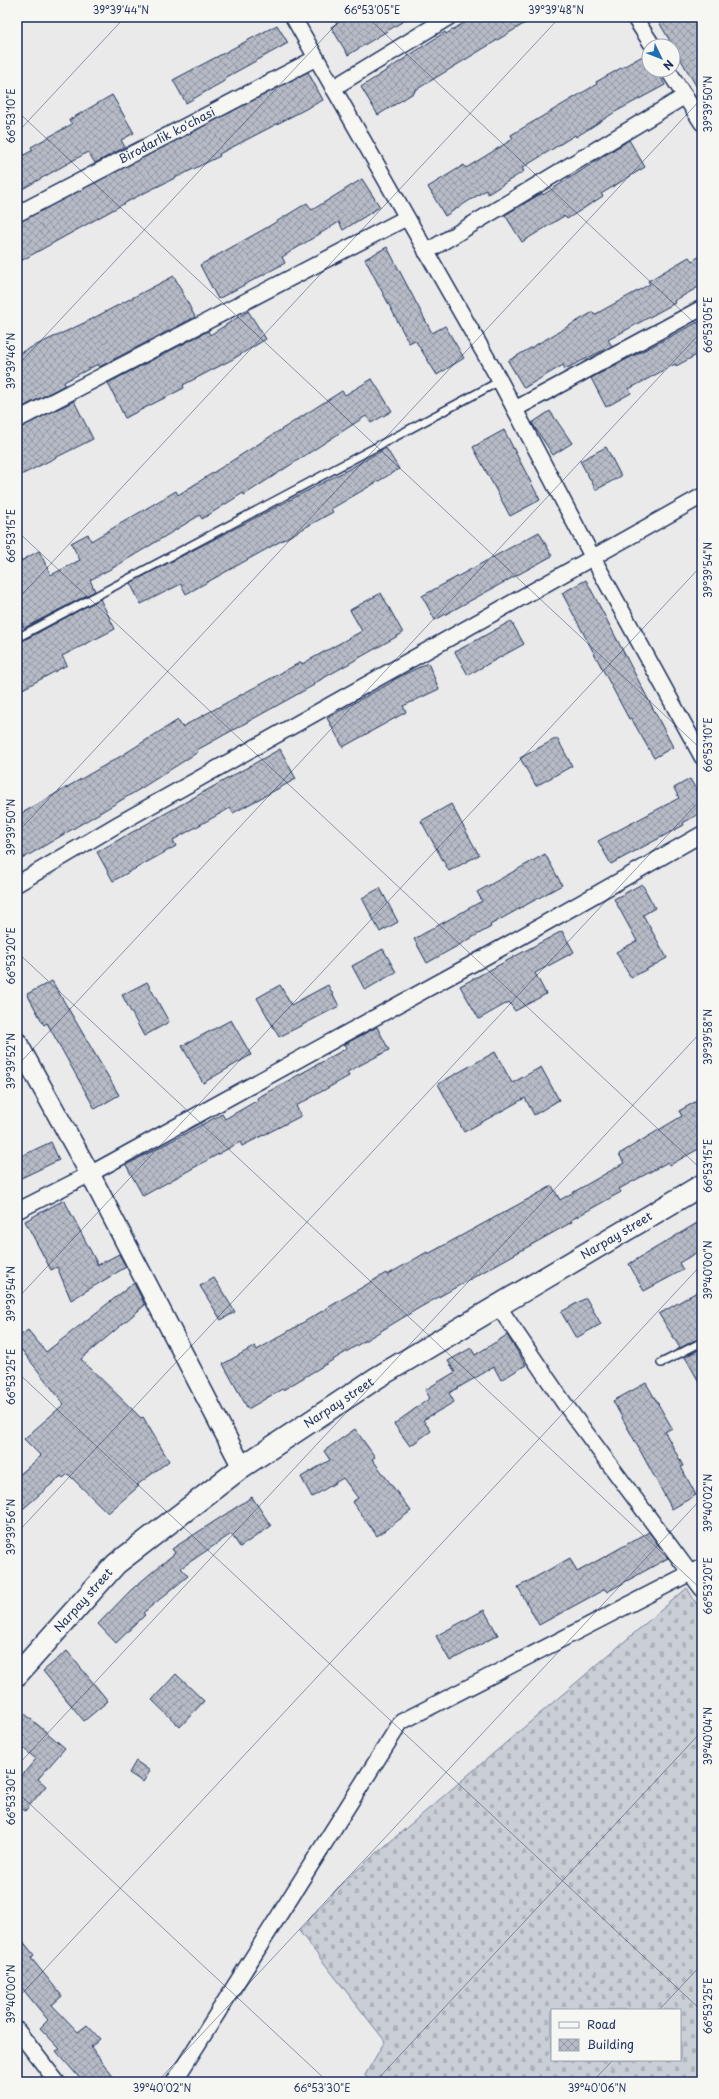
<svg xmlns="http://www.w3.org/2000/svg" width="719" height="2099" font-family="'Playpen Sans',sans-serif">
	<defs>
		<pattern id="cemetery-stones" width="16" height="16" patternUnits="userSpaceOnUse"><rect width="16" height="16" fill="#caced5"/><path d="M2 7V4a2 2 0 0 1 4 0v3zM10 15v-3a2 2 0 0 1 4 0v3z" fill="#adb1b9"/></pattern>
		<pattern id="building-cross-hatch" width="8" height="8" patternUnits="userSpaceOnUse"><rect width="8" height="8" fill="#b6bbc6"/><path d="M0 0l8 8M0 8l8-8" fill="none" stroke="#9398a4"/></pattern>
	</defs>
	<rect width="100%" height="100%" fill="#e9eae9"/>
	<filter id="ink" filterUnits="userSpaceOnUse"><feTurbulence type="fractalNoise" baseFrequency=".025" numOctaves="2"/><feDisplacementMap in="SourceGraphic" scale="8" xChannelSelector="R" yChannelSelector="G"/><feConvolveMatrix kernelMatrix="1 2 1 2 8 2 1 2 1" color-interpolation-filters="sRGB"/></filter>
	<g filter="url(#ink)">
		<!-- cemetery -->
		<path fill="url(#cemetery-stones)" stroke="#727e9a" fill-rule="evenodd" d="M687,1588L702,1613V2082H369L365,2075L385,2041L299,1931L343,1882ZM552,2010H680V2060H552Z"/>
		<!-- building -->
		<path fill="url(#building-cross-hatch)" stroke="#1b2f5e" d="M347,17H410L348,55L331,27Z
			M473,17H535L414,91L415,92L378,115L361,87L445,32L446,34Z
			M656,17H696L702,27V96Z
			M277,25L288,43L225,78L226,80L186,103L173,80Z
			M648,53L649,70H657L665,85L615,112L576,137L575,135L522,168L524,171L488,194L486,190L445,216L428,187L464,165L466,168L513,139L511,135L597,84L596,82Z
			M308,72L323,100L219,154L220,156L136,197L17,263V223Z
			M112,95L134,133L121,140L125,147L95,163L88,152L17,192V159L33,150L31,147L72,124L69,120Z
			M629,140L645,167L601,194L603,196L567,219L564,216L522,242L505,215L542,193L543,195Z
			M362,179L380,207L343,230L339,222L282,257L285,263L218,299L200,265L266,228L307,203L312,210Z
			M387,247L432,333L445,326L464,358L437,375L415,340L409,343L365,259Z
			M702,255V285L674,301L675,303L608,340L612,346L565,369L563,365L524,388L508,361L593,312L594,315L650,284L648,281L689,257L692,261Z
			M174,276L195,317L99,367L98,364L64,382L65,385L17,410V354L84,323Z
			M248,311L266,339L233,359L183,385L184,388L125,418L108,383L208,331L210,335Z
			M702,320V352L676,366L675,364L629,389L631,393L606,407L591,378Z
			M372,379L392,411L371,423L366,416L244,495L243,493L202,519L200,515L118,565L90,580L95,591L24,628L17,614V563L39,551L51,575L80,560L71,543L88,534L91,541L176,491L178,495L342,391L345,395Z
			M74,401L93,439L17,477V429Z
			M550,411L572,443L553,455L532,423Z
			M504,430L540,500L510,516L473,447Z
			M606,447L621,476L596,490L580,461Z
			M386,448L399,469L331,509L333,512L186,594L181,584L141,604L130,583L351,468Z
			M539,532L552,556L435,620L422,596Z
			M586,580L673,747L654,758L631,718L629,719L562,593Z
			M381,593L403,633L313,684L314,685L197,750L198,752L140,789L17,862V816L121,756L178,720L182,727L301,662L302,664L362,631L350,610Z
			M100,599L115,629L62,656L67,665L17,692V644Z
			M511,621L524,644L468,675L455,652Z
			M428,663L439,689L403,706L406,712L343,747L327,718L392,682V681L401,676Z
			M557,738L572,766L536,786L520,758Z
			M280,749L296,779L233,813L230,808L173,840L176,846L113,881L97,852Z
			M690,779L702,800V812L683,823L684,825L611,864L598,841L679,798L674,788Z
			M451,804L479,855L449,871L421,821Z
			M545,854L562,885L490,925L491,927L427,963L414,939L482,901L477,892Z
			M642,884L655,908L643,915L667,958L631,978L616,952L637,941L614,899Z
			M380,888L398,922L380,932L362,898Z
			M562,931L574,952L535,973L546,994L515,1011L509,1002L479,1019L460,986Z
			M383,949L396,972L365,990L352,966Z
			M52,981L119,1095L95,1109L47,1023L44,1025L27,994Z
			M147,982L169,1022L144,1036L122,995Z
			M280,985L291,1005L328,985L339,1006L279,1037L257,998Z
			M231,1020L251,1055L203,1083L182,1046Z
			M377,1027L389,1050L347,1072L349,1076L296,1106L301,1116L242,1146L240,1142L143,1196L126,1165L222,1114L225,1119L258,1100L257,1098L347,1048L345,1044Z
			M495,1052L512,1083L541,1067L559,1100L534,1115L525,1098L464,1132L438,1084Z
			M702,1098V1147L670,1165L668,1162L619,1189L621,1192L571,1220L572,1222L419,1308L283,1390L282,1389L248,1409L223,1364L255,1346L257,1350L386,1273L387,1275L427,1252L428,1254L552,1186L560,1200L624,1163L619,1154L682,1116L679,1111Z
			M51,1142L59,1160L17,1180V1158Z
			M64,1200L98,1265L119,1254L126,1267L71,1300L57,1267L51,1270L25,1221Z
			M702,1220V1249L679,1263L683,1270L644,1291L629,1264Z
			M214,1278L235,1312L221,1320L200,1286Z
			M134,1283L145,1305L81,1359L141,1418L143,1417L169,1461L137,1485L139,1486L108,1513L68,1474L63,1478L61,1476L17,1514V1477L41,1456L24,1439L64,1404L17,1344V1338L28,1330L46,1352Z
			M702,1289V1337L680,1348L659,1314Z
			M586,1298L601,1324L576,1338L561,1312Z
			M507,1335L526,1365L501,1380L494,1367L449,1393L454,1402L423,1420L431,1431L410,1446L394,1424L430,1398L425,1390L455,1372L448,1361L471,1348L475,1355Z
			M702,1348V1387L685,1357Z
			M646,1383L672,1428L665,1432L683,1466L681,1467L696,1495L672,1509L613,1401Z
			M355,1429L375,1457L372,1459L411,1511L377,1536L352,1502L358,1498L343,1478L312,1497L301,1477L330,1460L324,1451Z
			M252,1497L271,1526L240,1547L231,1534L181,1568L188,1576L143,1613L145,1615L116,1643L98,1624L131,1590L175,1553L172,1549Z
			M649,1532L668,1558L607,1592L605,1589L539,1625L518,1587L570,1558L577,1572Z
			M484,1610L498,1635L450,1661L436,1636Z
			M67,1651L108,1701L84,1721L43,1671Z
			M176,1674L204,1701L180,1727L152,1700Z
			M25,1714L65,1748L38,1779L46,1786L25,1811L17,1804V1781L36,1759L17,1743V1723Z
			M136,1761L150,1771L143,1782L129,1773Z
			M17,1934L34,1955L31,1958L62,1996L52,2005L78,2032L87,2025L100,2039L91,2047L117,2082H83L56,2051L60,2049L40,2028L48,2020L17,1982Z"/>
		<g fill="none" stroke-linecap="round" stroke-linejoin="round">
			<!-- service casing -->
			<g stroke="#1b2f5e" stroke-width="10">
				<path id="service" d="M17,638L500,381
					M661,1363L702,1342"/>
			</g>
			<!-- minor casing -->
			<g stroke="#1b2f5e" stroke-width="18">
				<g id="minor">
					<path d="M293,17L500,381L593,558L702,757"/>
					<path d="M634,17L653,46"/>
					<path d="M668,70L702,123"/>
					<path d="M333,88L449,17"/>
					<path id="s1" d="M17,214L316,58"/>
					<path d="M426,252L685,96"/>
					<path d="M515,409L702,308"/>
					<path d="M17,420L406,218"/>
					<path d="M17,884L120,823L702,496"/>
					<path d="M17,1211L90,1174L505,946L702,834"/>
					<path d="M498,1306L564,1403L702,1589"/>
					<path d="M17,2030L57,2082"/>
					<path d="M174,2082L401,1722L702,1567"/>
				</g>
			</g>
			<!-- tertiary casing -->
			<g stroke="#1b2f5e" stroke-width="22">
				<path id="tertiary" d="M17,1042L90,1174L242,1467"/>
			</g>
			<!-- secondary casing -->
			<g stroke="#1b2f5e" stroke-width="24">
				<g id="secondary">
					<path id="s2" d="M17,1675L116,1564L242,1467L378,1377L702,1185"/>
				</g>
			</g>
			<!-- service -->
			<use href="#service" stroke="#f6f6f2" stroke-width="7"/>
			<!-- minor -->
			<use href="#minor" stroke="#f6f6f2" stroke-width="15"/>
			<!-- tertiary -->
			<use href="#tertiary" stroke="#f6f6f2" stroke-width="19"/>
			<!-- secondary -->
			<use href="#secondary" stroke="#f6f6f2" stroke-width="21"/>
		</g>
	</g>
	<!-- ticks -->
	<path fill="none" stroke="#1b2f5e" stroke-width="1" stroke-opacity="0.45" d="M367,17L702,330M17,111L702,750M17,133L125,17M17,366L343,17M17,531L702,1170M17,600L560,17M17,833L702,98M17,952L702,1590M17,1066L702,331M17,1299L702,565M17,1372L702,2011M17,1533L702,798M17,1766L702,1031M17,1792L328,2082M17,1999L702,1264M659,2010L702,1964M157,2082L702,1498M375,2082L702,1731M592,2082L613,2060"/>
	<g text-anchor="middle" stroke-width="4" stroke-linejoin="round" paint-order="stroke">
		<!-- street labels -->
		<g font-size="12" fill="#1b2f5e" stroke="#f6f6f2">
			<text dy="4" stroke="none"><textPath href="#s1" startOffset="169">Birodarlik ko'chasi</textPath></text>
			<text dy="4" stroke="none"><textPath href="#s2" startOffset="748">Narpay street</textPath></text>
			<text dy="4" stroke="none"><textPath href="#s2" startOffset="424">Narpay street</textPath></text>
			<text dy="4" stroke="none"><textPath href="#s2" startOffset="100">Narpay street</textPath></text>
		</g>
	</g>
	<!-- margin -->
	<rect width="719" height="2099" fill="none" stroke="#f6f6f2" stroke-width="44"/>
	<!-- legend -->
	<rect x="551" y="2009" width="130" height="52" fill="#f6f6f2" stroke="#9ea6b7"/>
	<rect x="559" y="2022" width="20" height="6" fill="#f6f6f2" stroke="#9ea6b7"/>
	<text x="587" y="2029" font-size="12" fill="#1b2f5e">Road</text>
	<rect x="559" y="2039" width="20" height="12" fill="url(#building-cross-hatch)" stroke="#9ea6b7"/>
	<text x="587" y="2049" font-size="12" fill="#1b2f5e">Building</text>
	<!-- north arrow -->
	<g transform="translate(661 58) rotate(133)"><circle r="19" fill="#f6f6f2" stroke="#9ea6b7"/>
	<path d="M0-3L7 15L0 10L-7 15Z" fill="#1f6fb2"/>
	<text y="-6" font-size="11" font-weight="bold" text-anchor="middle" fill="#1b2f5e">N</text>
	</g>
	<rect x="22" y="22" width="675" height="2055" fill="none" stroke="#1b2f5e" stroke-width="1.5"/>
	<g font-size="10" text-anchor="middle" fill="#1b2f5e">
		<text x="121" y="14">39°39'44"N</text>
		<text x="372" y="14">66°53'05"E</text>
		<text x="556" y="14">39°39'48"N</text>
		<text transform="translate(708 104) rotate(-90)" y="4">39°39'50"N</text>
		<text transform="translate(11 116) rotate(-90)" y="4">66°53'10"E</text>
		<text transform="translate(708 325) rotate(-90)" y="4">66°53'05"E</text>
		<text transform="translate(11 361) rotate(-90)" y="4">39°39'46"N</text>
		<text transform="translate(11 536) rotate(-90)" y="4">66°53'15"E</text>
		<text transform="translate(708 570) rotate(-90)" y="4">39°39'54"N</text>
		<text transform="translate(708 745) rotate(-90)" y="4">66°53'10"E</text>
		<text transform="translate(11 827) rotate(-90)" y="4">39°39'50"N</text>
		<text transform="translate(11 956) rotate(-90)" y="4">66°53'20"E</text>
		<text transform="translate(708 1037) rotate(-90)" y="4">39°39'58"N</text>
		<text transform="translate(11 1061) rotate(-90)" y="4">39°39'52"N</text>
		<text transform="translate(708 1166) rotate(-90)" y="4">66°53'15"E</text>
		<text transform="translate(708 1270) rotate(-90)" y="4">39°40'00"N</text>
		<text transform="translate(11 1294) rotate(-90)" y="4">39°39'54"N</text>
		<text transform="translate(11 1377) rotate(-90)" y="4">66°53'25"E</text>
		<text transform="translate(708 1503) rotate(-90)" y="4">39°40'02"N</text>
		<text transform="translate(11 1527) rotate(-90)" y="4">39°39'56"N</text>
		<text transform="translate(708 1586) rotate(-90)" y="4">66°53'20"E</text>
		<text transform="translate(708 1736) rotate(-90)" y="4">39°40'04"N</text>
		<text transform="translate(11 1797) rotate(-90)" y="4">66°53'30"E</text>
		<text transform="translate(11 1994) rotate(-90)" y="4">39°40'00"N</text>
		<text transform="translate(708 2006) rotate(-90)" y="4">66°53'25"E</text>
		<text x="162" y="2092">39°40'02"N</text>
		<text x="322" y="2092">66°53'30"E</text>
		<text x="597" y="2092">39°40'06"N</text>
	</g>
</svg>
